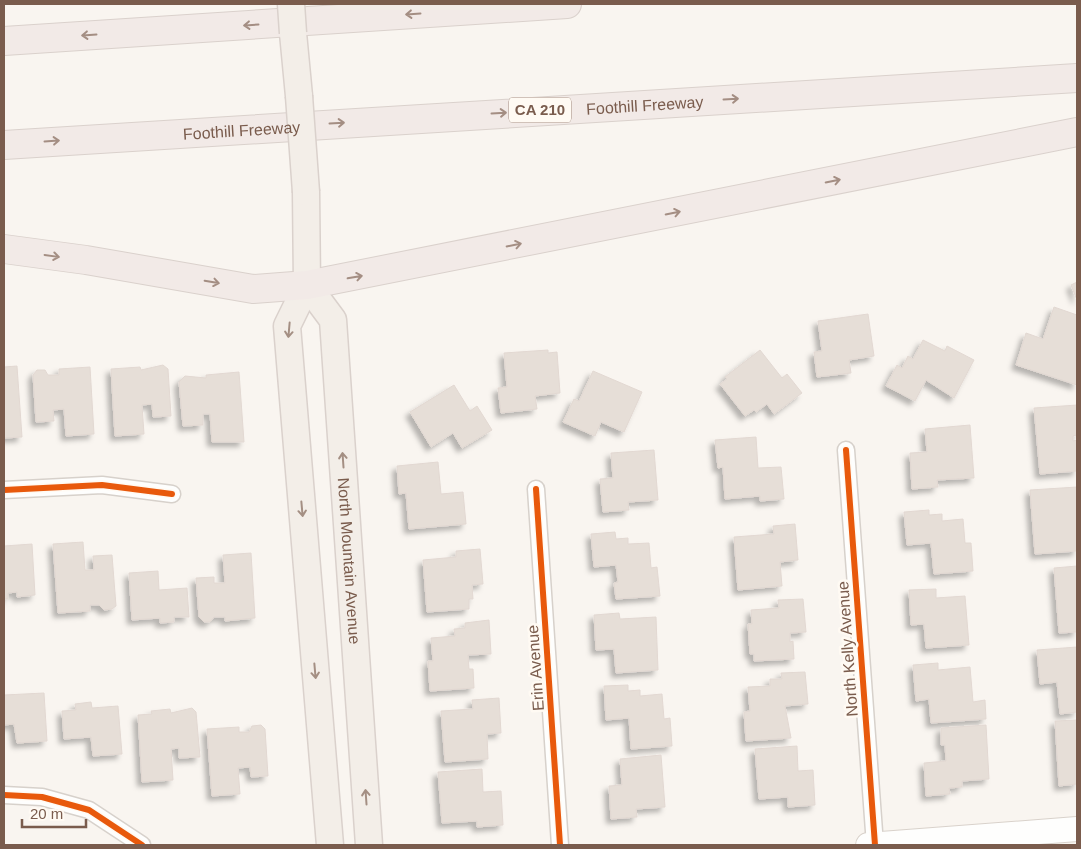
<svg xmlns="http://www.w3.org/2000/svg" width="1081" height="849" font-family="Arial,sans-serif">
	<defs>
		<filter id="shadow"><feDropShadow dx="-4.5" dy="4.5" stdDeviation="2.5" flood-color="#0004"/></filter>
	</defs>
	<rect width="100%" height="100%" fill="#f9f5f0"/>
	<!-- building -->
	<path fill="#e6ded7" stroke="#e2d8d2" filter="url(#shadow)" d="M1077,282V300L1071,285Z
		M1054,307L1077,315V385L1016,365L1026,333L1043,339Z
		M868,314L874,356L849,360L851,373L817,377L814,352L822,351L818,321Z
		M923,340L945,351L947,346L974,360L954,398L926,380L915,401L886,386L897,365L902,368L908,356L913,359Z
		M548,350V353L557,352L560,393L535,396L537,409L501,413L498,388L507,387L504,353Z
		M760,350L782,378L787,374L802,393L774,414L767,404L756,412L754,410L745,416L720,384L727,379L725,377Z
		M163,365L168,369L171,416L153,417L152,404L142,405L144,434L115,436L111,369L140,367L141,370Z
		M17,366L22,437L4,438V367Z
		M90,367L94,434L66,436L64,409L53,410L54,421L36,422L33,375L37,370H45L48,375H59V369Z
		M593,371L642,392L624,432L601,422L595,436L563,422L574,399L579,401Z
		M239,372L244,442H212L210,414H203V425L183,426L179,382L185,376L206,378V375Z
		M454,385L470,411L477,406L492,430L462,448L453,433L431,447L410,412Z
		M1077,405V435L1073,436V441L1077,440V471L1040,474L1034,408Z
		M970,425L974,478L937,480L938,487L912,489L910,453L927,452L925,429Z
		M756,437L758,468L781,467L784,499L760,501V496L725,499L723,467L718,468L715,440Z
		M654,450L658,500L628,502L629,510L603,512L600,479L613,478L611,453Z
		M438,462L441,494L463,492L466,524L409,529L406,493L399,494L397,466Z
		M1077,487V551L1035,554L1030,490Z
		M929,510V515L942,514V521L963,519L965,543H971L973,571L934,574L931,543L907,545L904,512Z
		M795,524L798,560L780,562L782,586L738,590L734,537L774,534L773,526Z
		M615,532L616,539L628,538V544L649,543L651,568L657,567L660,596L616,599L614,583L618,582L616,565L594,567L591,534Z
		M83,542L85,570H94L93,556L112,555L116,606L112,609L104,610L99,605H90V611L58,613L53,544Z
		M32,544L35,595L17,597V592L8,593V599H4V546Z
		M480,549L483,584L472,585L473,599H469V609L427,612L423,560L456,557V551Z
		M251,553L255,618L225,621V617H214L210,622H204L199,617L196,578L214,577V583H225L223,555Z
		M1077,566V632L1059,633L1054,568Z
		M158,571L159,590L187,588L189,617H174V622L160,623V618L132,620L129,573Z
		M936,589V598L965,596L969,645L926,648L924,624L911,625L909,590Z
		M803,599L806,632L790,633V642L793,641L794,659L754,661V654H750L748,624H752L751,610L779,608L778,600Z
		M619,613L620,619L656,617L658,670L616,673L614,649L596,650L594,615Z
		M489,620L491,654L468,655L469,669H473L474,688L430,691L428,661H433L431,638L455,636L454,629L465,628V623Z
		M1077,647V712L1060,714L1057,682L1040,684L1037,650Z
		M938,663V670L970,667L973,702L985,700L986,719L931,723L929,699L916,701L913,665Z
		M805,672L808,704L785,706L791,738L746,741L744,712L750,711L748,687L770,686V679H782L781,673Z
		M628,685V691L640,690V696L662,694L664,719L670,718L672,746L631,749L629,718L606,720L604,686Z
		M44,693L47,741L17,743L14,724L4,725V695Z
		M499,698L501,733L487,734L488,759L445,762L441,711L473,709L472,700Z
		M91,702L92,708L118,706L122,754L93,756L91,737L64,739L62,711L76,710L75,704Z
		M192,708L196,712L200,757L179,758V748L171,749L173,780L142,782L138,715L152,714L151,711L170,709L171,713Z
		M1077,720V784L1059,786L1055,721Z
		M261,725L265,729L268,776L251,777L250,767L238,768L240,794L212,796L207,729L239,727V732H249L252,726Z
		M986,725L989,779L962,781V787L949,788L950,794L926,796L924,763L946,761L945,745H941V728Z
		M797,746L798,771L813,770L815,805L788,807V797L759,799L755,749Z
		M661,755L665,807L636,809L637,817L611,819L609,786L622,785L620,759Z
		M482,769L483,792L501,791L503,825L477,827V821L442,823L438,772Z"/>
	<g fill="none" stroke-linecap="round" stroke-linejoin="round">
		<!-- minor casing -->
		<g stroke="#d7d1cb" stroke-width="19">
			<path id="minor" d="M846,450L875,845
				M536,489L560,845
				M4,490L102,485L172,494
				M4,795L42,797L89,810L142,845"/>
		</g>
		<!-- secondary casing -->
		<g stroke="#d9d2cb" stroke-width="26">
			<path id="secondary" d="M868,845L1077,829"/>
		</g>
		<!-- primary casing -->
		<g stroke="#dad1cc" stroke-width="29">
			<g id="primary">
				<path d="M293,33L299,96"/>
				<path d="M306,192L307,285L287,326L330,845"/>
				<path id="s1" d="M307,285L333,320L369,845"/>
			</g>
		</g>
		<!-- motorway casing -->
		<g stroke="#dad1cc" stroke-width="30">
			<g id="motorway">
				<path d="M4,41L567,4"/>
				<path id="s2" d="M4,145L1077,78"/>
				<path d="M4,249L86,260L253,289L307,285L1077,132"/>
			</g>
		</g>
		<!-- minor -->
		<use href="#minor" stroke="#fefefd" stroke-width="16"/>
		<!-- secondary -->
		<use href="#secondary" stroke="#fefefd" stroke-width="24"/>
		<!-- primary -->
		<use href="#primary" stroke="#f3eee8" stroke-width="26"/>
		<!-- motorway -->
		<use href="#motorway" stroke="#f2eae7" stroke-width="28"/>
		<!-- primary-bridge casing -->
		<g stroke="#dad1cc" stroke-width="29" stroke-linecap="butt">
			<path id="primary-bridge" d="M291,4L293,33
				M299,96L306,192"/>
		</g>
		<!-- primary-bridge -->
		<use href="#primary-bridge" stroke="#f3eee8" stroke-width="26"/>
		<!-- cycleway casing -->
		<g stroke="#fffaf3" stroke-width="9">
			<path id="cycleway" d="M846,450L875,845
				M536,489L560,845
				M4,490L102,485L172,494
				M4,795L42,797L89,810L142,845"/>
		</g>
		<!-- cycleway -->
		<use href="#cycleway" stroke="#e8590c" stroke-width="6"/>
	</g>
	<!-- one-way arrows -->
	<defs><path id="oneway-shaft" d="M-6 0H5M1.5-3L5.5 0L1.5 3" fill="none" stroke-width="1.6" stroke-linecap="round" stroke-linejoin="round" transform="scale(1.25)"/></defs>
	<g stroke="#a48e83">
		<use href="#oneway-shaft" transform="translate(413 14) rotate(176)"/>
		<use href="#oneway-shaft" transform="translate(251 25) rotate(176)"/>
		<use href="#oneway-shaft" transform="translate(89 35) rotate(176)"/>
		<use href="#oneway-shaft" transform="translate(731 99) rotate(-3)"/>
		<use href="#oneway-shaft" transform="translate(499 113) rotate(-3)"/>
		<use href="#oneway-shaft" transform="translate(337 123) rotate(-3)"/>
		<use href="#oneway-shaft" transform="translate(52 141) rotate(-4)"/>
		<use href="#oneway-shaft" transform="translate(833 181) rotate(-11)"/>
		<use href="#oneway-shaft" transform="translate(673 213) rotate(-11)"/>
		<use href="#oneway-shaft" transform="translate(514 245) rotate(-11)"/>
		<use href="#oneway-shaft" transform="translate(52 256) rotate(8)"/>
		<use href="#oneway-shaft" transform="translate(355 277) rotate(-10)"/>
		<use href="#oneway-shaft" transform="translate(212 282) rotate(10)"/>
	</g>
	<g stroke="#a48f83">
		<use href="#oneway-shaft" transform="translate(289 330) rotate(95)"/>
		<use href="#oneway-shaft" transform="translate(343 460) rotate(-94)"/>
		<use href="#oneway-shaft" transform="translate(302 509) rotate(85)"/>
		<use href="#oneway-shaft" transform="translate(315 671) rotate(85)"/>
		<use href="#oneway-shaft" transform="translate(366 797) rotate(-94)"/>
	</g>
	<g text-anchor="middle" stroke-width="5" stroke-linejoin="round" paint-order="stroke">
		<!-- shield labels -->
		<rect fill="#fffaf3" stroke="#a28b7f" stroke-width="1" x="509" y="97.5" width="62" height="25" rx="4"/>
		<g font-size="15" font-weight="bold" fill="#7a5c4d">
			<text x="540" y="115">CA 210</text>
		</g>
		<!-- street labels -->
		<g font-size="16" fill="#7a5c4d" stroke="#fffaf3">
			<text dy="6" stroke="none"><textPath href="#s2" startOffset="642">Foothill Freeway</textPath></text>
			<text dy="6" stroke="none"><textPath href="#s2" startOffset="238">Foothill Freeway</textPath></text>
			<text dy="6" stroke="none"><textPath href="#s1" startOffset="285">North Mountain Avenue</textPath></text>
			<text transform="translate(847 649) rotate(-94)" y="6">North Kelly Avenue</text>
			<text transform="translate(535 668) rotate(-94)" y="6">Erin Avenue</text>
		</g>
	</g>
	<!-- border -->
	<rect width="1081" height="849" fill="none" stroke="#7a5c4d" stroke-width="10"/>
	<!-- scale -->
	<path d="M22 819v8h64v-8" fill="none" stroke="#7a5c4d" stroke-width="2.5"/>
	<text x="30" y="819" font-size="15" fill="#7a5c4d" stroke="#fffaf3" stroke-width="4" paint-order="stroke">20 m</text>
</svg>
